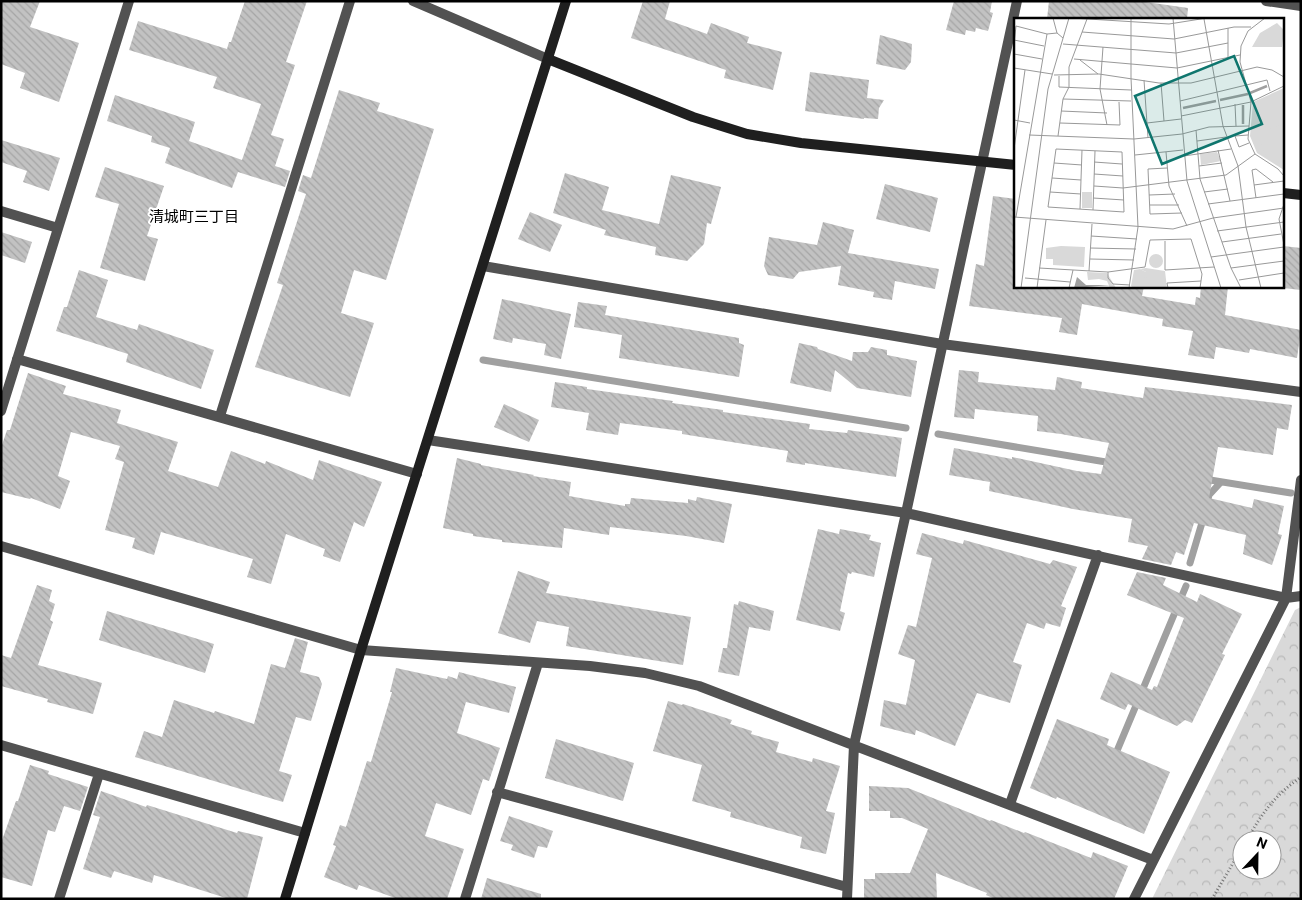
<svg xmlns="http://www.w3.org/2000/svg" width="1302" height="900" font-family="Roboto,'Noto Sans JP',sans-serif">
	<defs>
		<pattern id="park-crowns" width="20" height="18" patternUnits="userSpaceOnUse" patternTransform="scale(1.25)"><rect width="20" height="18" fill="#d9d9d9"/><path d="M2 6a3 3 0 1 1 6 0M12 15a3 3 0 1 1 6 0" fill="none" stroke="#b8b8b8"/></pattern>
		<pattern id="building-back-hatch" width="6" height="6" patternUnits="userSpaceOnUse" patternTransform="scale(1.25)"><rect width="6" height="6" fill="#c2c2c2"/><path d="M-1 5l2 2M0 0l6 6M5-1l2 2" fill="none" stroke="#a5a5a5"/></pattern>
	</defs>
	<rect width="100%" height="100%" fill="#fff"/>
	<!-- park -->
	<path fill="url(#park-crowns)" fill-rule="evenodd" d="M1301,607V899H1152L1295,610ZM1242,840H1272V870H1242Z"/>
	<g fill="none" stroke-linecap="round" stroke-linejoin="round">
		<!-- stream -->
		<path stroke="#a0a0a0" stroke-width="7" d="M483,360L906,428
			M938,434L1112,463
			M1204,479L1291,493
			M1207,503L1209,495L1221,482
			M1190,563L1204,516
			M1114,758L1186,586"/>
	</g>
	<!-- building -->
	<path fill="url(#building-back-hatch)" d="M1,1H40L30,27L79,43L59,102L20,88L25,73L1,64Z
		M245,1H307L286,62L295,65L271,135L284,139L275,166L290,171L285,187L238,172L232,188L165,163L170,148L151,142L152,136L107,121L115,95L195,122L189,141L242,160L261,104L213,88L217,77L129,50L138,21L227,49L229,42H231Z
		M643,1H670L665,19L707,34L711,23L749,37L747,43L782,52L773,90L724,78L726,70L631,38Z
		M954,1H992L990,12L993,13L988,31L976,28L975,32L966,30L965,35L946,30Z
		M1049,1H1139L1188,8L1187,19H1047Z
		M880,35L912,44L911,62L905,70L876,64Z
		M810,72L869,80L867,98L884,100L879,108L878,119L864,118V119L805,111Z
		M339,90L380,103L377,111L434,129L386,280L354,270L341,313L374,323L350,397L255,367L283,285L277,283L306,194L298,191L303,175L311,178Z
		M1,140L60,158L49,191L23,182L27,171L1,162Z
		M105,167L164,186L147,236L158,239L145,281L100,268L119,204L95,197Z
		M565,173L609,187L602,210L659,224L671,175L721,187L711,224L707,223L704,244L687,261L655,255L656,247L604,235L606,230L553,213Z
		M885,184L938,198L930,232L876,219Z
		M993,196L1016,199V286H1144L1142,296L1195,305L1196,297L1200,298L1201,286H1228L1225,315L1301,330L1297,358L1250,349L1249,353L1216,347L1214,359L1188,355L1193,331L1162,326L1163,319L1082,304L1077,335L1059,332L1062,318L969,306L976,264L984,266Z
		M530,212L562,225L550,252L518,239Z
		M823,222L854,230L848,253L939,269L935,289L895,281L892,300L873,297L874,292L838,285L841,266L799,272L793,279L768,275L764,266L769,237L817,245Z
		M1,232L32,242L25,263L1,255Z
		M1283,246L1301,248V290L1283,288Z
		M79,270L108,280L96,317L137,330L139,324L214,350L201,389L126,362L128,354L56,331L64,307H67Z
		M502,299L571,314L561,359L544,355L546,344L513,338L512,343L493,339Z
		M578,302L607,306L605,315L739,338V343L744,345L739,377L619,358L622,335L574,327Z
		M799,343L817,347L818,349L852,361L853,352H868L871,347L887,350V355L917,361L911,397L857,388L835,370L831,392L790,383Z
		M959,370L979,372L978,382L1055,390L1057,377L1082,382L1081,388L1143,398L1145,387L1292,405L1288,430L1277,428L1273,455L1218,447L1209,498L1252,508L1254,499L1284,506L1278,534L1282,535L1272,565L1243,554L1246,535L1194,523L1184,555L1176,552L1171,565L1142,559L1148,546L1128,542L1132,519L1073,509L989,491L990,482L949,475L954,448L1012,459V457L1077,471L1101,474L1109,443L1061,434L1037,431L1038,416L975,409L974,419L954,417Z
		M28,373L66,386L63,394L121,410L117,423L178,442L168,471L218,487L231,451L265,464L266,461L313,480L319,460L382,482L364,527L354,522L340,562L323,556L325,549L286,534L271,584L247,577L253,559L161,532L154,555L132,548L135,538L105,530L124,462L115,459L120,446L71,432L58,476L70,481L60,509L31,498L30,499L1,492V448L7,430H10Z
		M555,382L587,387V389L673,401L672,403L723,410V412L810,424L809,429L847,433L848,430L902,438L896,477L805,463V465L786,462L788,451L682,434V431L620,423L618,435L586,430L589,413L551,407Z
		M504,404L539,420L529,442L494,427Z
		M457,458L481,464V465L534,475L533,476L571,482L569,496L625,506V504H630L631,498L688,503V499L696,501L697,497L732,504L724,543L686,536L610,527L609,535L564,528L562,548L502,542V540L473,536V534L443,528Z
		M818,529L839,534L840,529L871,535L869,540L881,543L874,577L852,572L851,574L848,573L840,611L845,613L840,631L796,620Z
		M922,533L963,544L964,540L1050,564L1053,560L1077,567L1061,606L1066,608L1060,627L1046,623L1044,629L1027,623L1013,662L1022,665L1010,703L977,693L955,746L916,730L915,735L880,726L884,700L906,705L915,660L898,654L908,625L916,627L932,558L916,554Z
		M518,571L550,582L546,593L691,617L683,665L566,646L569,627L537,621L530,643L498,633Z
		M1137,572L1166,578L1163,585L1197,602L1200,594L1242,614L1222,654L1225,655L1192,723L1185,720L1177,726L1128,704L1125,710L1100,699L1111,672L1152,690L1154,686L1157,687L1184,618L1127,595Z
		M37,585L52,590L49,601L55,604L50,620L53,622L38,665L102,683L93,714L47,702L48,699L1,686V655L11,658Z
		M739,601L774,611L770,631L749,627L739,676L718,672L723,648H727L734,604L738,605Z
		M107,611L214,644L205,673L99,640Z
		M295,638L308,642L300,672L319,677L322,684L311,721L296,717L279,771L292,775L283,802L135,757L144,731L162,737L174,700L214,713L215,711L254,724L271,664L285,668Z
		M396,668L447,679L448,676L457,679L459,672L516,687L509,713L466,702L457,733L500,748L489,781L483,779L471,815L436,803L425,836L464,849L447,899H398L359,885L357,890L324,877L336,846L333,845L340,825L346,827L367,761L371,762L392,692H390Z
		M668,701L682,705L683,704L732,720L730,724L752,731L751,734L779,742L776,752L812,762L813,758L840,766L826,811L835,813L826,854L800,848L802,837L730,817L731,812L692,801L702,765L653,751Z
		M1057,719L1109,739L1107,745L1170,772L1144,834L1057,797L1056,799L1030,788Z
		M556,739L634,763L623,801L545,778Z
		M30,765L49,771L48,774L88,787L80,811L64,806L55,832L48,830L32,886L1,877V843L16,801H18Z
		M869,786L908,788L990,821L991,820L1024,833L1025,832L1091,858L1093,852L1128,866L1114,899H995L986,895L987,893L936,873L937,899H864V879H875V873H910L928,829L902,818H890V811H869Z
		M101,791L146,807L147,805L237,833L238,831L263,837L247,899H229L154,875L152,883L114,871L111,878L83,869L100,817L93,815Z
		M509,816L553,831L547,848L538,846L534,858L511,850L513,845L500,841Z
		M487,878L541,894V899H481Z"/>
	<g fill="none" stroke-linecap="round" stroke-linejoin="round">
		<!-- path -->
		<path stroke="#747474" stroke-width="3" stroke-dasharray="1 2.5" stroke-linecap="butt" d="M1247,840C1262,813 1275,795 1301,777
			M1212,899L1242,848"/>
		<!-- street -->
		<path stroke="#525252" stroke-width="10" d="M413,1L548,59
			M1266,1L1301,6
			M1,211L58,228
			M483,266L942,344L1301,392
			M17,359L417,474
			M1,411L129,1
			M220,416L350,1
			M428,440L906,513L1286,598L1301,596
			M1,546L361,650L590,666L645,673L699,686L1153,860
			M1,745L305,833
			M497,792L847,887
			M1010,804L1098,555
			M59,899L99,774
			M465,899L538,663
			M847,899L854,745L906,513L1017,1
			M1134,899L1286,598L1301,480"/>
		<!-- secondary -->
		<path stroke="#1f1f1f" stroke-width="10" d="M548,59L693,117L747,134L801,143L1016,165
			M1283,193L1301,195
			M285,899L361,650L566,1"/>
	</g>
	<g text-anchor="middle" stroke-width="4" stroke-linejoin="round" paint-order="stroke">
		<!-- neighbourhood labels -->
		<g font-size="15" fill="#000" stroke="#fff">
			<text x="194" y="222">清城町三丁目</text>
		</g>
	</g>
	<!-- overview -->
	<g transform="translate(1014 18)">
		<rect width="270" height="270" fill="#fff"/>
		<path d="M132,250L151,253L153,270H116L132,254L126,251ZM73,254L93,255L102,270H96L93,263L85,261L74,262Z" fill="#d9d9d9"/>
		<path d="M126,251L136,256L135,259L128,260L125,269L117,268L120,252Z" fill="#d9d9d9"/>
		<path d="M270,70V152L243,135L236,118L239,84ZM203,134L207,143L187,147L186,136ZM68,174H78V190H68Z" fill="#d9d9d9"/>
		<path d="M263,5L270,12L268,29H238L246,15ZM270,106V143H265L252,137L245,122L251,112ZM47,228L71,229L70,249L39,247V241H32V230ZM135 243a7 7 0 1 1 14 0a7 7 0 1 1-14 0Z" fill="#d9d9d9"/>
		<path d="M63,259L72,267H97L60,270Z" fill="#a0a0a0"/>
		<path fill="none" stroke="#a0a0a0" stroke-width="2.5" d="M236,75L253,68M206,82L234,76M169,90L202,83M229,106V87"/>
		<path fill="none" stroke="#999" stroke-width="1" d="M39,0L43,15L49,20M58,0L155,6L193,0M159,0L173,163L207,270M251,0L234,13L227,28L226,44L237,84L234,121L241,136L264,151L270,158M190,1L209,108L224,148L232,209L247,270M68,14L160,21L220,9H237M0,22L30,28M0,26L2,8L33,16L43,15M49,26L162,35L214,25M89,29L86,71L93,107M0,36L28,41M214,40V10M60,41L163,50L226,37M66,42L84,56M0,50L38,56M40,57L85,56L145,65H177L243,49L258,52L270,59M45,58V69L117,72M130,62L134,120M147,65L150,103M49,81L117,83M166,83L253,62L256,73M221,86L222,108M47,93L93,95M167,98L237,84L270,68M0,102L16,105M46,105L106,107L105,84M133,105L167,101M182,112L186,161L217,250L227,270M15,117L120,121L168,116L195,109L235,108M234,117L221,118L225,129L235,125M44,118L49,81L55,69V49L73,1M183,123L212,119M0,131L11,52M42,131L108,134L110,194L34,189ZM204,132L216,183M152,134L155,168L173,208M121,137L169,132M170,138L217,131M80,144L108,146M40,145L68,147M185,148L208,145M153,150L134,151L136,196L168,195M80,156L109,158M38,160L67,162M240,167L270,163M80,168L109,170L212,157L241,136M36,174L67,176M190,174L214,171M135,177L161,176M79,180L110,182M242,180L238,152L242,151L259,164M194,186L270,176M270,186L265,201L270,227M136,187H165M66,191L68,132M79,192L81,133M0,199L159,211L199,200L270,190M2,199L33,16M203,213L270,204M77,218L123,221M151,223V252L200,249M208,224L267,216M76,230L122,231M197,239L270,229M76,241L120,242M25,250L94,254L131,249L136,222L177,221L188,256L186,270M217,250L270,243M75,253L78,206M94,254V260L99,266L116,267M11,260L56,264M225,262L270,255M7,270L34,71L55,0M23,270L32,202M55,270L59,252M115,270L124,209L117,60V0M154,270L153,265L187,263M249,270H268"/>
		<path fill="#0f766e" fill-opacity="0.15" stroke="#0f766e" stroke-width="2.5" d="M220,38L248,106L148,146L121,78Z"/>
		<rect width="270" height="270" fill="none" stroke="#000" stroke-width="2.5"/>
	</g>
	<!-- border -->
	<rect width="1302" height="900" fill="none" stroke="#000000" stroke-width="5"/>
	<!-- north arrow -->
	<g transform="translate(1257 855) rotate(22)"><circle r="24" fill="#ffffff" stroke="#999999"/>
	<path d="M0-4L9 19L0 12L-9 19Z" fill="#000000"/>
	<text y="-8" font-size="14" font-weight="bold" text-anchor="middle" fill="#000000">N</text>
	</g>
</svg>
